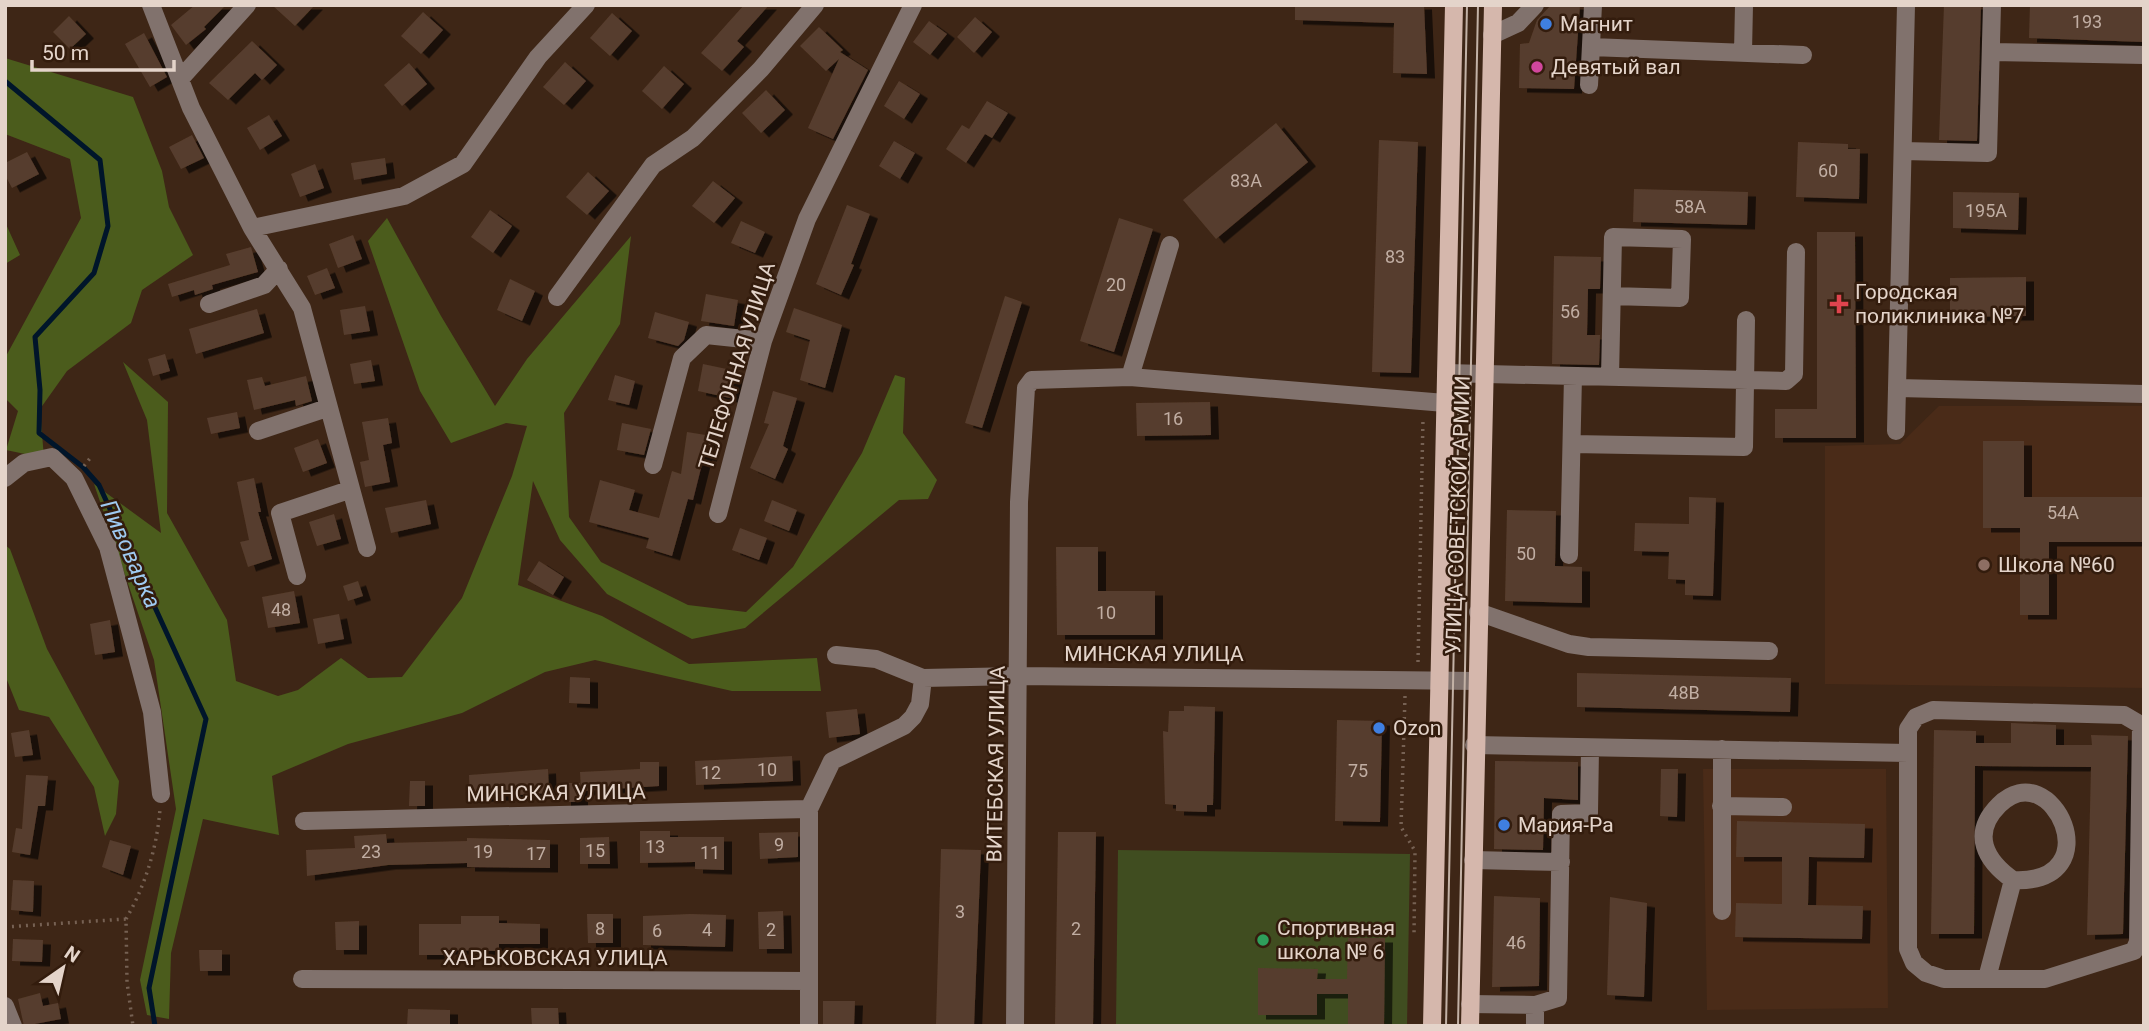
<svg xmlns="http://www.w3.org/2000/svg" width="2149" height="1031" font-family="Roboto,sans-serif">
	<defs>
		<filter id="shadow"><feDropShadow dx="8" dy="4.5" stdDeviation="0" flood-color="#0009"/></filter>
	</defs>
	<rect width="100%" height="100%" fill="#3e2616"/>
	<!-- built -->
	<path fill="#4a2b18" d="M1939,406H2144V688L1825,684V446L1900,444Z
		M1703,769H1886L1888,1008L1707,1010Z"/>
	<!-- green -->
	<path fill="#404d20" d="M1118,850L1410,854L1407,1026H1116Z"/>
	<!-- forest -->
	<path fill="#4b5c1c" d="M5,58L133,97L162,171L169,207L193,255L142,290L131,323L67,371L40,409L44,458L6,450L18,411L5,398V358L81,218L70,159L5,134Z
		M387,218L441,316L495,406L527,359L631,236L620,324L564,413L569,517L601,562L688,605L746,612L793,567L862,453L895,375L905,378L903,433L937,480L928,499L899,500L745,628L692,639L607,594L560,540L533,481L518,585L602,616L689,664L817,658L821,691H732L595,660L545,672L462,713L348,744L272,776L279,835L203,819L171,953L169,1019L147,1015L140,980L176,809L154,660L94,484L161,533L147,420L123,362L168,402L167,513L227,620L236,681L278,696L298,690L341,658L368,678L402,677L462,598L512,476L527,426L506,423L451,443L420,391L368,241Z
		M5,222L20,255L5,264Z
		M5,545L10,549L47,649L119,781L116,814L105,836L94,787L49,717L19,710L5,675Z"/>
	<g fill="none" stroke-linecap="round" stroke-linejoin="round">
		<!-- stream -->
		<path stroke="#00152a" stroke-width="5" d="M5,81L100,160L108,226L94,273L35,337L40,390L39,433L83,467L99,485L206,719L149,988L155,1026"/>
	</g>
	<!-- building -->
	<path fill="#573d2d" filter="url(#shadow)" d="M195,5H226L204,27L206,29L186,45L171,25Z
		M272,5H315L295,26Z
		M744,5H769L737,41L744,47L722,71L701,53Z
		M1295,5H1424L1427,74L1393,73L1394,23L1295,20Z
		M1551,5H1580L1574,89L1519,88L1520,44L1529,43L1537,20Z
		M1944,5H1981L1977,141L1939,140Z
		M2030,5L2144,6V42L2029,38Z
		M423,12L443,30L421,54L401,36Z
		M612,13L632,31L610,56L590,38Z
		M69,16L86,34L70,49L53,32Z
		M975,17L992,32L974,53L957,37Z
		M929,21L947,34L930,55L913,42Z
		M819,27L843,50L840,52L868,70L833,139L808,128L839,59L826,71L800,46Z
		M144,33L167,77L150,87L125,44Z
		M252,41L277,65L262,80L255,73L228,100L209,83Z
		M565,62L586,81L564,105L543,87Z
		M409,63L427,84L402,106L384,85Z
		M664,66L684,84L662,109L642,91Z
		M899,81L920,94L904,119L884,106Z
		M766,90L785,110L761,133L742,113Z
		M987,101L1008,113L992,138L985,134L966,163L946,149L962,125L969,129Z
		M269,115L282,136L260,150L247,128Z
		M1276,123L1308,162L1216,239L1183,200Z
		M192,135L204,158L181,169L169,147Z
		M1379,140L1418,142L1411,373L1372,372Z
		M894,141L915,153L900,179L879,166Z
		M1798,142L1848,144V149H1860L1859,199L1796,197Z
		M27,152L39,174L12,188L5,175V163Z
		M385,158L387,174L354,180L351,163Z
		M315,164L324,188L300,197L291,174Z
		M588,172L609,191L587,215L566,197Z
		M713,181L735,198L714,223L692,206Z
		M1634,189L1748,192L1747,225L1633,222Z
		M1953,192L2019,193L2018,230L1953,228Z
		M847,205L870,214L851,264L854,265L841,295L816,284Z
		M490,210L512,226L493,253L471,237Z
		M1119,218L1153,229L1114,352L1080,341Z
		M741,221L765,232L755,253L731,243Z
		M1817,232H1855L1856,438H1775V409H1817Z
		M353,235L362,259L338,268L329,244Z
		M251,247L258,272L212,285L213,289L195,295L194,290L172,297L168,284L230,265L226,254Z
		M1554,256L1601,257L1600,289H1588L1587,335H1600L1599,365L1552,364Z
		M327,268L335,288L315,295L307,276Z
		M2026,277V316L1950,317V278Z
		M510,279L535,291L522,321L497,310Z
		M706,294L738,300L734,326L701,321Z
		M1005,296L1022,302L982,428L965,423Z
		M365,306L370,331L344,335L340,310Z
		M794,308L842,325L825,388L800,380L810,340L786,332Z
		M257,309L264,333L196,354L189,329Z
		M655,312L689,322L684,340L678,346L648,338Z
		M165,354L170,371L153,376L148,359Z
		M371,360L375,381L354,384L350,364Z
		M703,364L736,371L730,398L698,391Z
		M615,375L635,381L629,405L608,400Z
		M306,376L312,401L296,406L295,400L254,410L247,380L262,377L265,386Z
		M773,391L797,398L783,446L788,449L775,479L750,468L769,424L764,423Z
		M1210,402L1211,435L1137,436L1136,403Z
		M237,412L240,428L211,434L207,418Z
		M388,418L392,443L383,445L390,482L365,487L360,462L369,460L362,422Z
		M622,423L651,429L644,455L617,450Z
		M687,432L712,436L709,457L704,456L693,500L688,499L672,556L646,548L649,538L589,522L600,480L635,490L629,510L659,518L672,471L681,474Z
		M318,439L327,463L303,472L294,448Z
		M1983,441H2024V497H2144V542H2049V615H2020V528H1983Z
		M254,478L261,512H258L272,559L248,567L240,542L249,540L237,482Z
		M1689,497L1716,498L1713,596L1685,595V580L1668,579L1669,552L1634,551L1635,523L1689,524Z
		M426,500L431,524L391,533L385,508Z
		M772,500L797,510L789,531L764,521Z
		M1507,510L1556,511L1555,566L1582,567V603L1505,601Z
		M334,514L341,539L317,546L309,522Z
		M740,528L767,538L759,560L732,550Z
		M1056,547H1098V591H1155V635H1057Z
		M539,561L564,577L553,595L527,580Z
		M358,581L363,596L348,601L343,586Z
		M294,591L300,623L268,628L262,597Z
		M339,614L344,639L318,644L313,619Z
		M110,620L115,652L95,655L90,624Z
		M1577,673L1791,678L1790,712L1577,707Z
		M570,677L590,678V704L569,703Z
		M1184,706L1215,707L1213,805H1207V812L1176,811V805L1165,804L1163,731L1168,732L1169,711H1184Z
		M857,709L860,734L829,738L826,712Z
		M1337,720L1382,721L1380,822L1335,821Z
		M2011,723L2056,725V745H2092L2091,735L2128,736L2123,934L2087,935L2091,767L1975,766L1974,934H1931L1934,730L1976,731V743H2011Z
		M29,730L33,755L15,757L11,733Z
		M792,756L793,781L696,785L695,761Z
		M1495,761L1578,762V800L1544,798L1543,850L1494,849Z
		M640,762H659V786L581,791L580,772L640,769Z
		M548,769L549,793L470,798L469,775Z
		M1661,769H1678L1677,817L1660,816Z
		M26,775L48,776L45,806H38L30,855L12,852L16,828L22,829Z
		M410,781H425V806H409Z
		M563,783H580V802H563Z
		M1737,821L1865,824L1864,858L1809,857L1808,905L1863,906L1862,939L1735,937L1736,903L1782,904V857H1736Z
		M640,831H670V837H724V870L695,869V862L640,863Z
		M798,832V857L760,859L759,833Z
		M1058,832H1096L1093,1026H1055Z
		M386,834L387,843L467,841V838L550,840V868L467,867V863L388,865L307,876L306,850L355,848L354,836Z
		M609,837L610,864H580V838Z
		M110,840L131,846L123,875L102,867Z
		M941,849L981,850L974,1026H936Z
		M13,880L34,881L33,912L11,910Z
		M1494,896L1540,898L1539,986L1492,987Z
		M1610,897L1647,903L1644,997L1607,995Z
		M783,911L784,949H759L758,912Z
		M587,914H613V943H588Z
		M690,914L726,915L725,947L643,945V916Z
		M461,916H499V923L540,924V944H499V951L443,950L444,955H419V924H461Z
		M359,921V950H336L335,922Z
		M1348,938H1385L1384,1026H1348V994H1317V1015H1258V968L1318,969L1317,979H1347Z
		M13,939L43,940L42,962L12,961Z
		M199,950H222V971H200Z
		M40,993L43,1006L58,1003L61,1019L24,1026L18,999Z
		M823,1001H855L854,1026H823Z
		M531,1008H558L559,1026H532Z
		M408,1009L450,1010V1026H407Z"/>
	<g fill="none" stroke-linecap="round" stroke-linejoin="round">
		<!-- path -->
		<path stroke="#766153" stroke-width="3.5" stroke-dasharray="2 5" stroke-linecap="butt" d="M5,7L7,5
			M84,466L91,457
			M1418,662L1423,418
			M1405,696L1401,827L1415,851L1414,936
			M126,919C145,886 157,848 160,809
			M5,927L126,919L127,982L133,1026"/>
		<!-- minor -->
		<path stroke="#81726d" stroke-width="18" d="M151,5L191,108L252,228L302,308L367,548
			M1492,35L1518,23L1535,5
			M1591,47L1803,55
			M1743,52L1744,5
			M1991,52L2144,55
			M181,78L247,5
			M1589,85L1593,5
			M1903,151L1988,153L1992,5
			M252,228L404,196L463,164L538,57L586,5
			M557,297L653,165L693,138L761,69L815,5
			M209,304L264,285L279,269
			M1446,373L1786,381L1794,374L1796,252
			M1130,377L1170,245
			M1610,377L1613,237L1682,239L1680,298L1612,296
			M1898,388L2144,394
			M258,431L327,408
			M1896,431L1906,5
			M1572,444L1744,447L1746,320
			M653,465L682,358L706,335L763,341
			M5,478L24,463L52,457L74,478L108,547L152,712L161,794
			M718,514L763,341L807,219L913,5
			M1569,555L1573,376
			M297,576L280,513L349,490
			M1478,612L1569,644L1589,647L1769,651
			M836,655L876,659L923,678L1020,676L1476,681
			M1933,710L2124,715L2141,725L2138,942L2134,951L2045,979H1944L1926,973L1914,963L1908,949V729L1916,717Z
			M1474,745L1908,753
			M1722,749V911
			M1721,806L1783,807
			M304,821L809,809
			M1473,860L1561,862
			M1987,978L2013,880C1986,861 1970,834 1999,805C2052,752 2113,885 2013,880
			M302,979L807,981
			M1470,1004L1535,1005L1558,998L1561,814L1589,813L1590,749
			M5,1006L13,1026
			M809,1026V809L832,761L904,726L913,717L920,704L923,678
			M1015,1026L1019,502L1026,388L1032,380L1130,377L1445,403
			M1535,1026V1005"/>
		<!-- major -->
		<path stroke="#d5b7ac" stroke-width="18" d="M1432,1026L1454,5
			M1470,1026L1493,5"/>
		<!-- tram -->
		<path stroke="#c3b2a6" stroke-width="2" d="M1446,1026L1467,5
			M1458,1026L1478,5"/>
	</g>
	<!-- markers -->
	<g fill="#3f7fe0" stroke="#331c0d" stroke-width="2.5">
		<circle cx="1546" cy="24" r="7"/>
		<circle cx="1379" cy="728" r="7"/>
		<circle cx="1504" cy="825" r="7"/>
	</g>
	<circle fill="#d1479c" stroke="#331c0d" stroke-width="2.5" cx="1537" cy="67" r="7"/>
	<path fill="#e0444e" stroke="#331c0d" stroke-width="2.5" d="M1835.5 293.5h7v7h7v7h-7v7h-7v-7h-7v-7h7z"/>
	<circle fill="#8d6e63" stroke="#331c0d" stroke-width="2.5" cx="1984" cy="565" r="7"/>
	<circle fill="#2e9e5b" stroke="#331c0d" stroke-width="2.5" cx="1263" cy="940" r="7"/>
	<g text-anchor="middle" stroke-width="5" stroke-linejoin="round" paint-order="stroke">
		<!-- number labels -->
		<g font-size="18" fill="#c1aea3">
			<text x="2087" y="28">193</text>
			<text x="1828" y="177">60</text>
			<text x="1246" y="187">83А</text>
			<text x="1690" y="213">58А</text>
			<text x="1986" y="217">195А</text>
			<text x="1395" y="263">83</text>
			<text x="1116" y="291">20</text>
			<text x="1570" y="318">56</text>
			<text x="1173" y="425">16</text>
			<text x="2063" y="519">54А</text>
			<text x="1526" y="560">50</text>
			<text x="281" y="616">48</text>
			<text x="1106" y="619">10</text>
			<text x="1684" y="699">48В</text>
			<text x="767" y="776">10</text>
			<text x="1358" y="777">75</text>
			<text x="711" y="779">12</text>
			<text x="779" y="851">9</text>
			<text x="655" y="853">13</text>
			<text x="595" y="857">15</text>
			<text x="371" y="858">23</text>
			<text x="483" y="858">19</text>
			<text x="710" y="859">11</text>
			<text x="536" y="860">17</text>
			<text x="960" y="918">3</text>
			<text x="600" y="935">8</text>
			<text x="1076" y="935">2</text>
			<text x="707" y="936">4</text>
			<text x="771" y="936">2</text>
			<text x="657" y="937">6</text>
			<text x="1516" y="949">46</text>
		</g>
		<!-- poi labels -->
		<g font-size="21" fill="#e4d4ca" stroke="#331c0d" text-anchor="start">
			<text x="1560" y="31">Магнит</text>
			<text x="1551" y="74">Девятый вал</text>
			<text x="1855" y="299">Городская<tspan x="1855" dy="24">поликлиника №7</tspan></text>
			<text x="1998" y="572">Школа №60</text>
			<text x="1393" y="735">Ozon</text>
			<text x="1518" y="832">Мария-Ра</text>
			<text x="1277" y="935">Спортивная<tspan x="1277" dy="24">школа № 6</tspan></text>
		</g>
		<!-- street labels -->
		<g font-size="21" fill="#e4d4ca" stroke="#331c0d">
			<text transform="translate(737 366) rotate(-73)" y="7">ТЕЛЕФОННАЯ УЛИЦА</text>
			<text transform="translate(1458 515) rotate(-88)" y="7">УЛИЦА СОВЕТСКОЙ АРМИИ</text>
			<text x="1154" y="661">МИНСКАЯ УЛИЦА</text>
			<text transform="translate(996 764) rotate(-89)" y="7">ВИТЕБСКАЯ УЛИЦА</text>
			<text transform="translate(556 793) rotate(-1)" y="7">МИНСКАЯ УЛИЦА</text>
			<text x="555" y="965">ХАРЬКОВСКАЯ УЛИЦА</text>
		</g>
		<!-- water labels -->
		<g font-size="23" font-style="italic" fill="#9fcaf1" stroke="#331c0d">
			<text transform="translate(131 554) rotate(66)" y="8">Пивоварка</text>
		</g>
	</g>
	<!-- border -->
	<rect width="2149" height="1031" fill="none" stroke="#e4d4ca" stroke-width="14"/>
	<!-- north arrow -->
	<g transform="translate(63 968) rotate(34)" stroke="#331c0d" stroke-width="5" paint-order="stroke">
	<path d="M0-5L12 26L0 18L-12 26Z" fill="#e4d4ca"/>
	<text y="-10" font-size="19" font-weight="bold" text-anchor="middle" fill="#e4d4ca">N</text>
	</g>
	<!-- scale -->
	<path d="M32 60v10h142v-10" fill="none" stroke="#e4d4ca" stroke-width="3.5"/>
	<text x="42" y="60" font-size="21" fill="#e4d4ca" stroke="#331c0d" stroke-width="5" paint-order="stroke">50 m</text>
</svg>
